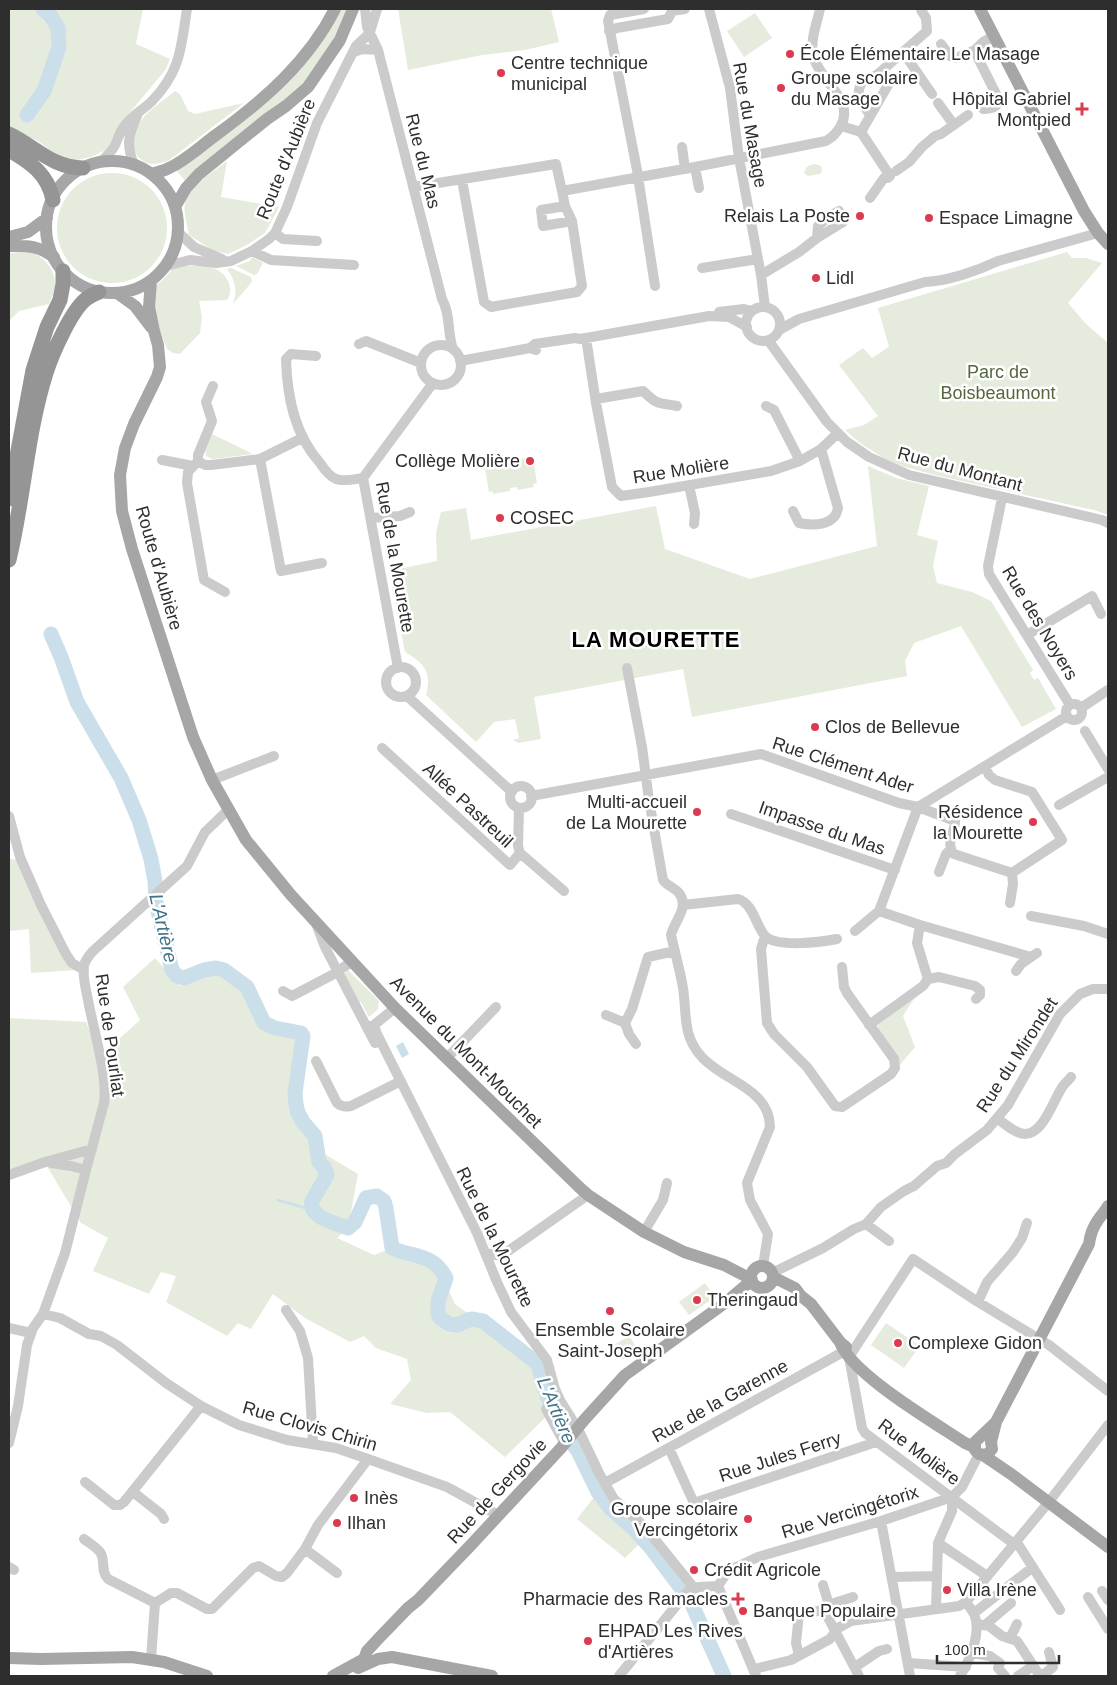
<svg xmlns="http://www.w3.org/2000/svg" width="1117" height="1685" font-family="Helvetica,sans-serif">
	<rect width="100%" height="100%" fill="#fff"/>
	<!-- green -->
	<path fill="#e5ebdd" d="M9,9H143L136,44L170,59L166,69L127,116L106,150L91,157L72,161L59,157L38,141L9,127Z
		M338,9H349L335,40L300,89L186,182L176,170L238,124Z
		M398,9H551L559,42L525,50L482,55L408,70Z
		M755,13L772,38L744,57L727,31Z
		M175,91L180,94L188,111L195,114L244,103L168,161C163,162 157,164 152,164C130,161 130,137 140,122C148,110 164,100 175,91Z
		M227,161L221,197L279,207L265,233L247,245L228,254L214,251L189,235C187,224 182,209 186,199C190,186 216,170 227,161Z
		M815,164L821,166L822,171L820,174L808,176L804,173C806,166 809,165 815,164Z
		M57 228a55 55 0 1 1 110 0a55 55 0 1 1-110 0Z
		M31,252C45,258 55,269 55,285C55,291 51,299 49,304L19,311L9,321V253Z
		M1067,252L1072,258H1086L1102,263L1068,303L1086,324L1108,343V515L1094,510L939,476L905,467L885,459L860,443L845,430L864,425L878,416L839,365L863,348L872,358L889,347L878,308Z
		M252,257L263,263L257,274L254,275L236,266L250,261Z
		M185,266C201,266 220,264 228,281C231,288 231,294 227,300L199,301L202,317L200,333L180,354L173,353L167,349L152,310L155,286L164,279L173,268Z
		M231,268L251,277L252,282L233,304C238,291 235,280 227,269Z
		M212,434L253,454L212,459L206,456L205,451Z
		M528,458L529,460L533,459L537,483L533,484L534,487L518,490L517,487L510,488V491L493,494V491L489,492L485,468L489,467L488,465L504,462L505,464L513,463L512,460Z
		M868,466L896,478L929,486L917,535L938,541L933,566L937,583L972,592L991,601L1033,670L1030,673L1034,680L1038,678L1056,709L1022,727L961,626L914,643L905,661L907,676L692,717L683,669L534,697L541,739L518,743L513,740L519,738L515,719L494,722L476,742L426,695C432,672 425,664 405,652L389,571L437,561L436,533L441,512L466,508L471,540L656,506L665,549L750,579L877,546Z
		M9,859L22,860L77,970L31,973L29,929L9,931Z
		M155,958L180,986L216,968L247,987L264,1023L269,1026L303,1039L295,1093L303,1122L316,1149L358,1174L348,1228L337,1238L374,1255L392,1248L437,1265L455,1304L538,1364L553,1410L505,1457L450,1412L427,1413L390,1404L411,1380L407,1359L376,1348L364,1336L350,1342L305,1318L273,1294L251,1329L238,1323L227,1336L166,1302L176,1276L161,1272L149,1294L93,1271L108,1238L81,1223L45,1163L9,1180V1018L86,1022L100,1056L140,1020L123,987Z
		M348,970L379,1001L378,1009L369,1017L361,1002L359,1003L344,974Z
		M915,997L903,1016L915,1047L900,1065L878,1029V1025Z
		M705,1283L715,1297L689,1315L679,1302Z
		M886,1323L920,1346L904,1368L871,1345Z
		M629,1336L635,1345L623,1359L614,1345Z
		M570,1446L578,1456L587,1474L599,1499L610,1512L645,1543L684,1595L682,1597L641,1542L625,1558L577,1519L595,1496L589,1480L571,1452Z"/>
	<!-- water -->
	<path fill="#cadfe9" d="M403,1042L409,1054L402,1058L396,1046Z"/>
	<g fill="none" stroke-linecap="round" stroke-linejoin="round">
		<!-- stream -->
		<path stroke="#cadfe9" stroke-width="2.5" d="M278,1200L312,1210"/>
		<!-- river -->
		<path stroke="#cadfe9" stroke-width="15" d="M27,115L44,91L59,47L58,28L51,16L43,9
			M51,634L61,657L77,702L121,778L139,820L151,859L155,881L156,903L172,970L177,976L184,978L204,970L216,968L224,970L247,987L264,1023L275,1028L301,1033L303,1036L295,1093L296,1104L298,1113L303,1122L315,1136L319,1162L324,1167L327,1175L312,1201C308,1218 336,1223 348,1228L355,1222L366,1198L377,1196L384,1201L386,1208L392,1248C414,1258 433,1253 446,1278L438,1301V1314L440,1318L449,1324L457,1325L471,1319L483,1321L538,1364L548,1399L558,1421L564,1432L578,1451L598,1492L610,1508L634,1529L651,1548L690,1600L724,1676"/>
		<!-- minor -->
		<path stroke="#cbcbcb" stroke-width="10" d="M365,9L367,27L378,50L442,299C451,315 447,333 453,349
			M644,9L610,15L608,21L637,170L655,286
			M709,9L730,88L739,158L761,275L765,307
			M921,10L926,18L927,31L903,52L932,94
			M609,31L617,28L668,19L672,11L685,9
			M370,32L377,9
			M941,44L950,56L956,58L975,50
			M354,52L362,49L378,50
			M866,78C852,92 861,101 870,115
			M869,80L878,74L903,52
			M938,103L954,125
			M983,109C994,108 999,108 997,96L976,54L975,50L983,42L994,36
			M841,126L861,132L890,176L888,178H884L870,198
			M861,132L888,85L890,82L888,77
			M682,147L685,169
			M100,162C106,157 112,152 115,145C119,137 120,130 126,124C133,115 144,109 152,101C181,71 181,47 187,9
			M134,165C126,144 128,136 137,116
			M695,167L699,188
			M896,171L909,162L922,147L935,136L941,134L968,115
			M462,180L484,302L491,307L577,292L582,286L572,221L565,206L562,191
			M413,187L556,164L562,191L695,167L826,141C833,137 836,134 840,127C857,100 818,80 813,55C810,40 817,23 820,9
			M565,206L541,210L543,226L572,221
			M839,211L844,218L843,222L817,238L818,226L828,217Z
			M178,232L194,247L222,259
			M275,233L283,239L317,241
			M252,251L271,260L354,265
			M166,266L190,260L216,263L231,261L252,251L269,239L275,233L287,207L317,123L356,46L370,33
			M702,268L758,259
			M761,275L799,252L817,238
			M746 324a17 17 0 1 1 34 0a17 17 0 1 1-34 0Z
			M719,312L744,309L752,311
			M779,330L799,319L925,282C948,281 977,271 998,261L1098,233
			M586,338L596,403L612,487L621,496L649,492L771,471L800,461L821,449L838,433
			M768,340L827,422L847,442L869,457L909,475L1102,520L1108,523
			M359,344L366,341L421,363
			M421 365a20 20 0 1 1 40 0a20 20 0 1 1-40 0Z
			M530,348L535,344L575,338L580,339L586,338L709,316L729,317L747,327
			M316,356L291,354L286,359C287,396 294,434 320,463C324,469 329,476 336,479C344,482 355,479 363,478
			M460,361L530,348L536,350
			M213,386L206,402L212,421L198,455V461L188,472L187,483L204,580L225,592
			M596,399L643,391C659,406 656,402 677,406
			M766,406L774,410L800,461
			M260,459L281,571L322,563
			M162,460L193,466
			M198,461L205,465H211L260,459L302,438
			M689,485L695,513L694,524
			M1002,498L988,566L989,574L1070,705
			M793,511L799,523C813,526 835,526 838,508L821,449
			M371,518L400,516L410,512
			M1027,635L1092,596L1101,614
			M386 682a15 15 0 1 1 30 0a15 15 0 1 1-30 0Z
			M398,668L363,478L433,383
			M627,668L642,747L649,800L663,880C667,886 674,887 679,893C690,908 674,921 671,935C675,953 680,970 683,988C687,1013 682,1035 701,1056C722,1081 770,1088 770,1127L747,1183L750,1200L768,1234L763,1266
			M407,696L512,792
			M1066 712a8 8 0 1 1 16 0a8 8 0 1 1-16 0Z
			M1081,708L1108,690
			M1085,731L1108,769
			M382,748L510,865L520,853L518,846L519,808
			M212,780L274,756
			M510 797a11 11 0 1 1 22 0a11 11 0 1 1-22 0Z
			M531,796L761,754L899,803L918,807L955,821C955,832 945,845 954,854L1012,873L1062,840L1032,792L995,780L989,775L985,766
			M1059,805L1108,777
			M918,807L1067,716
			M731,814L895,870
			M9,816L20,857L41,905L66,954L72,963L84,970
			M520,853L564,891
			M939,872L946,854L950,850
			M1010,903L1013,884L1012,873
			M683,905L738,899C753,903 756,926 765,936C777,948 821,942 837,939
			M879,911L920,925L1031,957
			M1031,916L1084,926L1108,934
			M317,926L325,947L375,1043
			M855,931L879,911L918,807
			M765,936L761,949L767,1023L774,1034L807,1067L835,1106L842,1107L891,1074L895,1068L894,1059L847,993L844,987L842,967
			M1016,971L1021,964L1037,953
			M928,979L939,977L975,986L980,990V995L976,999
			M283,991L292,996L334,974L345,966L349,964H355
			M606,1015L625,1023L629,1034L636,1044
			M625,1023L632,1009L648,957L675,951
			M374,1025L377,1034L477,1233L497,1282L511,1312L547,1360L555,1389L561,1402L578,1429L600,1475L614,1499L645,1527L694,1588
			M869,1025L923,986L928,979L917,943L920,925
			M368,1027L374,1025L395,1008
			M447,1058L496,1007
			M316,1061L337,1103C342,1107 345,1107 351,1106L401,1081
			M998,1119C1005,1124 1016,1134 1025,1134C1044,1134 1054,1098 1063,1086C1065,1083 1069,1080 1071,1077
			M51,1163L71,1166L86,1170
			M9,1175L45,1162L92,1149
			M866,1224L889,1241
			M644,1232L663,1200L667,1183
			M486,1253L501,1256L588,1195
			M772,1273L823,1248L854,1229L866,1224L881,1207L904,1191L914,1186L937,1166L946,1163L955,1154L987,1130L1008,1105L1060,1014L1080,994L1093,989H1108
			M978,1302L987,1282L1013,1252L1022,1238L1027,1223
			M286,1310L300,1331L308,1358L313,1443
			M43,1314L60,1318L89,1334L101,1336L117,1345L166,1383L201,1406L239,1425L287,1440L336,1448L368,1459L447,1487L498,1515
			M9,1328L31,1333
			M546,1409L565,1444
			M9,1443L18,1406L27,1345L33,1328L43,1314L65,1253L86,1170L104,1103C108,1076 93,1028 88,1000C86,989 82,976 84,965C86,959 89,956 92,952L187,866L205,832L228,810
			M669,1448L694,1503L876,1442
			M85,1482L114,1505H120L124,1502L201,1406
			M605,1483L843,1352H852
			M133,1492L161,1514L164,1519
			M881,1521L910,1676
			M84,1539C89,1543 96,1547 100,1552C106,1560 100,1571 108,1579L155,1603
			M1016,1541L1060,1610
			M938,1543L987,1576
			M1014,1544L865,1433L862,1428L849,1357L913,1259L978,1302L1049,1345L1108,1391
			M305,1549L337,1573
			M9,1567L14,1570
			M892,1577L937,1576
			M823,1585L829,1605
			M718,1586L728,1571L758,1557L881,1521L952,1497L962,1487L979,1454
			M718,1586L756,1676
			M1102,1591L1108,1600
			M1088,1597L1108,1629
			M155,1603L171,1593H177L207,1609H212L253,1568L259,1566L276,1576L282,1577L287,1573L305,1549L318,1525L368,1459
			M936,1609L938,1543L952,1511V1497
			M824,1610L859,1676
			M824,1610L828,1605L853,1597
			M974,1613L1033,1567
			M977,1624L989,1626L1002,1636L1017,1641L1040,1676
			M985,1625L1011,1603
			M1010,1638L1017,1624
			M972,1653L990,1656L1000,1663L998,1668L1005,1676
			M799,1655L796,1643L799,1614L824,1610
			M151,1659L155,1603
			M908,1663L966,1667
			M855,1667L879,1651L887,1649
			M754,1669L791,1660L830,1639L838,1628L851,1621L959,1606L966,1602L1048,1503L1108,1425
			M619,1676L688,1591L699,1587L718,1586
			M960,1676C970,1660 983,1631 973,1612C971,1609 968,1605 966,1602
			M1018,1676L1033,1666
			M1038,1676L1043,1675L1053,1667L1049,1652"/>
		<!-- major -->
		<path stroke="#a6a6a6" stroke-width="12" d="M980,9L1084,211L1098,233L1108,244
			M46 227a66 66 0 1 1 132 0a66 66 0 1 1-132 0Z
			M151,174C157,172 164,171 169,168C185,161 202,145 216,135C264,100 308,62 335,9
			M175,207L186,188L199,174L267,119L286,106L308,87L340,40L353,9
			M9,237L28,232L47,218
			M9,246C30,246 36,245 54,257
			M151,281L149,307L154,331L158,345L160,367L157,377L134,424L125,448L120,475L122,511L132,549L193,737L212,780L246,840L291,895L395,1008L579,1187L588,1195L644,1232L684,1252L724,1265L751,1279
			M117,293L135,306L151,327
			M751 1277a11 11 0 1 1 22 0a11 11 0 1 1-22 0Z
			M773,1277L795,1288L801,1296L811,1304L840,1342L846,1347
			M840,1342C851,1374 935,1423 965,1443L974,1447
			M996,1422L991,1442L992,1449L987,1455L979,1454L975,1450V1442L996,1422L1089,1244C1090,1236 1093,1227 1098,1220C1102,1214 1105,1212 1108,1206
			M983,1455L1011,1474L1108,1547
			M9,1658L41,1659L132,1657L164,1662L207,1676
			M358,1668L378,1659L392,1657L492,1676
			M333,1676L364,1659L367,1651L380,1637L408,1608L418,1600L470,1546L561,1448L585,1419L625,1375L725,1303L752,1280"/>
		<!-- highway -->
		<path stroke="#959595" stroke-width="15" d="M9,134C35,146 52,168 83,168
			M9,150C30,162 48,174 53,200
			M9,499L33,370L47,327L60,300L63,284V271
			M9,560C24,498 27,433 46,373C52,354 71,311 86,299C90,296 94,294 99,292"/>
	</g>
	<!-- markers -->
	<g fill="#da3b4f" stroke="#fff" stroke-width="2">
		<circle cx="790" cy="54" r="5"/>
		<circle cx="501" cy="73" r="5"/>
		<circle cx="781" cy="88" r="5"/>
		<path d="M1079.5 101.5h5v5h5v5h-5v5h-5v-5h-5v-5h5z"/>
		<circle cx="860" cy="216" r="5"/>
		<circle cx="929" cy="218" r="5"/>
		<circle cx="816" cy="278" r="5"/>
		<circle cx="530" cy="461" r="5"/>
		<circle cx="500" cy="518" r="5"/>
		<circle cx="815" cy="727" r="5"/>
		<circle cx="697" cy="812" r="5"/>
		<circle cx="1033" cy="822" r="5"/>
		<circle cx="697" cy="1300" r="5"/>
		<circle cx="610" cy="1311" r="5"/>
		<circle cx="898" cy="1343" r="5"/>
		<circle cx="354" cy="1498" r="5"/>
		<circle cx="748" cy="1519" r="5"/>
		<circle cx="337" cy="1523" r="5"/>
		<circle cx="694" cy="1570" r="5"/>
		<circle cx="947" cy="1590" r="5"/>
		<path d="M735.5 1591.5h5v5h5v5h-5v5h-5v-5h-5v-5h5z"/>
		<circle cx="743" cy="1611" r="5"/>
		<circle cx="588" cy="1641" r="5"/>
	</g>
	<g text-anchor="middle" stroke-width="5" stroke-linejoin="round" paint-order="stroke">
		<!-- poi labels -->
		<g font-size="18" fill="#2e2e2e" stroke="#fff" text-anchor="start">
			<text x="800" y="60">École Élémentaire Le Masage</text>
			<text x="511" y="69">Centre technique<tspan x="511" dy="21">municipal</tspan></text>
			<text x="791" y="84">Groupe scolaire<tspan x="791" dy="21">du Masage</tspan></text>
			<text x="1071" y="105" text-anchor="end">Hôpital Gabriel<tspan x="1071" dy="21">Montpied</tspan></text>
			<text x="850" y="222" text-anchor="end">Relais La Poste</text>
			<text x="939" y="224">Espace Limagne</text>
			<text x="826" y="284">Lidl</text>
			<text x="520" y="467" text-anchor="end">Collège Molière</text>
			<text x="510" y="524">COSEC</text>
			<text x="825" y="733">Clos de Bellevue</text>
			<text x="687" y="808" text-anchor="end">Multi-accueil<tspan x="687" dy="21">de La Mourette</tspan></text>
			<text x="1023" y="818" text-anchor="end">Résidence<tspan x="1023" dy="21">la Mourette</tspan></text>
			<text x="707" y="1306">Theringaud</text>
			<text x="610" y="1336" text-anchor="middle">Ensemble Scolaire<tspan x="610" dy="21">Saint-Joseph</tspan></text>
			<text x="908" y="1349">Complexe Gidon</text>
			<text x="364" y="1504">Inès</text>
			<text x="738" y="1515" text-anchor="end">Groupe scolaire<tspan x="738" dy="21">Vercingétorix</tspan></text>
			<text x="347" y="1529">Ilhan</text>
			<text x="704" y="1576">Crédit Agricole</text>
			<text x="957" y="1596">Villa Irène</text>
			<text x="728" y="1605" text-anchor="end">Pharmacie des Ramacles</text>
			<text x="753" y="1617">Banque Populaire</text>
			<text x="598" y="1637">EHPAD Les Rives<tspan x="598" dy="21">d'Artières</tspan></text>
		</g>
		<!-- street labels -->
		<g font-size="18" fill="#2e2e2e" stroke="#fff">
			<text transform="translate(750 125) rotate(80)" y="6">Rue du Masage</text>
			<text transform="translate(286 159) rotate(-68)" y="6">Route d'Aubière</text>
			<text transform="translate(423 161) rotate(76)" y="6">Rue du Mas</text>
			<text transform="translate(960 469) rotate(15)" y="6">Rue du Montant</text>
			<text transform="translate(681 470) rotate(-9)" y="6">Rue Molière</text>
			<text transform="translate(395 557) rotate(80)" y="6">Rue de la Mourette</text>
			<text transform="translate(159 568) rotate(74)" y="6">Route d'Aubière</text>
			<text transform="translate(1040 623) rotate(59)" y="6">Rue des Noyers</text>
			<text transform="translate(843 765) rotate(18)" y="6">Rue Clément Ader</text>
			<text transform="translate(468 805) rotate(43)" y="6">Allée Pastreuil</text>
			<text transform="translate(822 828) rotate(19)" y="6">Impasse du Mas</text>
			<text transform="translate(110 1035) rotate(82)" y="6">Rue de Pourliat</text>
			<text transform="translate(466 1052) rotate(45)" y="6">Avenue du Mont-Mouchet</text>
			<text transform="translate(1017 1055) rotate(-57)" y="6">Rue du Mirondet</text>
			<text transform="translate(495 1237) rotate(64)" y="6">Rue de la Mourette</text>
			<text transform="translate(720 1401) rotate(-29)" y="6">Rue de la Garenne</text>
			<text transform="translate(310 1426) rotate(16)" y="6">Rue Clovis Chirin</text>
			<text transform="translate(919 1452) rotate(37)" y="6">Rue Molière</text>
			<text transform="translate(780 1457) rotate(-18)" y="6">Rue Jules Ferry</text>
			<text transform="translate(497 1491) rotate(-47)" y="6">Rue de Gergovie</text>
			<text transform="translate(850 1512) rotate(-17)" y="6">Rue Vercingétorix</text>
		</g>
		<!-- park labels -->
		<g font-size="18" fill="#54673e" stroke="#fff">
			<text x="998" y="378">Parc de<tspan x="998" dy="21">Boisbeaumont</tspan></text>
		</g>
		<!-- water labels -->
		<g font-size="19" font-style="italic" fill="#41738b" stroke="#fff">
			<text transform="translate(164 928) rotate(77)" y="7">L'Artière</text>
			<text transform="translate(557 1410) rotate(67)" y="7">L'Artière</text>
		</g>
		<!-- district labels -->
		<g font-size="22" font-weight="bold" letter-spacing="1" fill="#000" stroke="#fff">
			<text x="656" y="647">LA MOURETTE</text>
		</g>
	</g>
	<!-- border -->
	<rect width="1117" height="1685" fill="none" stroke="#2e2e2e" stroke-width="20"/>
	<!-- scale -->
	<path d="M937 1655v8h122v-8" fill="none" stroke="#2e2e2e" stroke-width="2.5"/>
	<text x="944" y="1655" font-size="15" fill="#2e2e2e" stroke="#ffffff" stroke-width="4" paint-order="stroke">100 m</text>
</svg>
